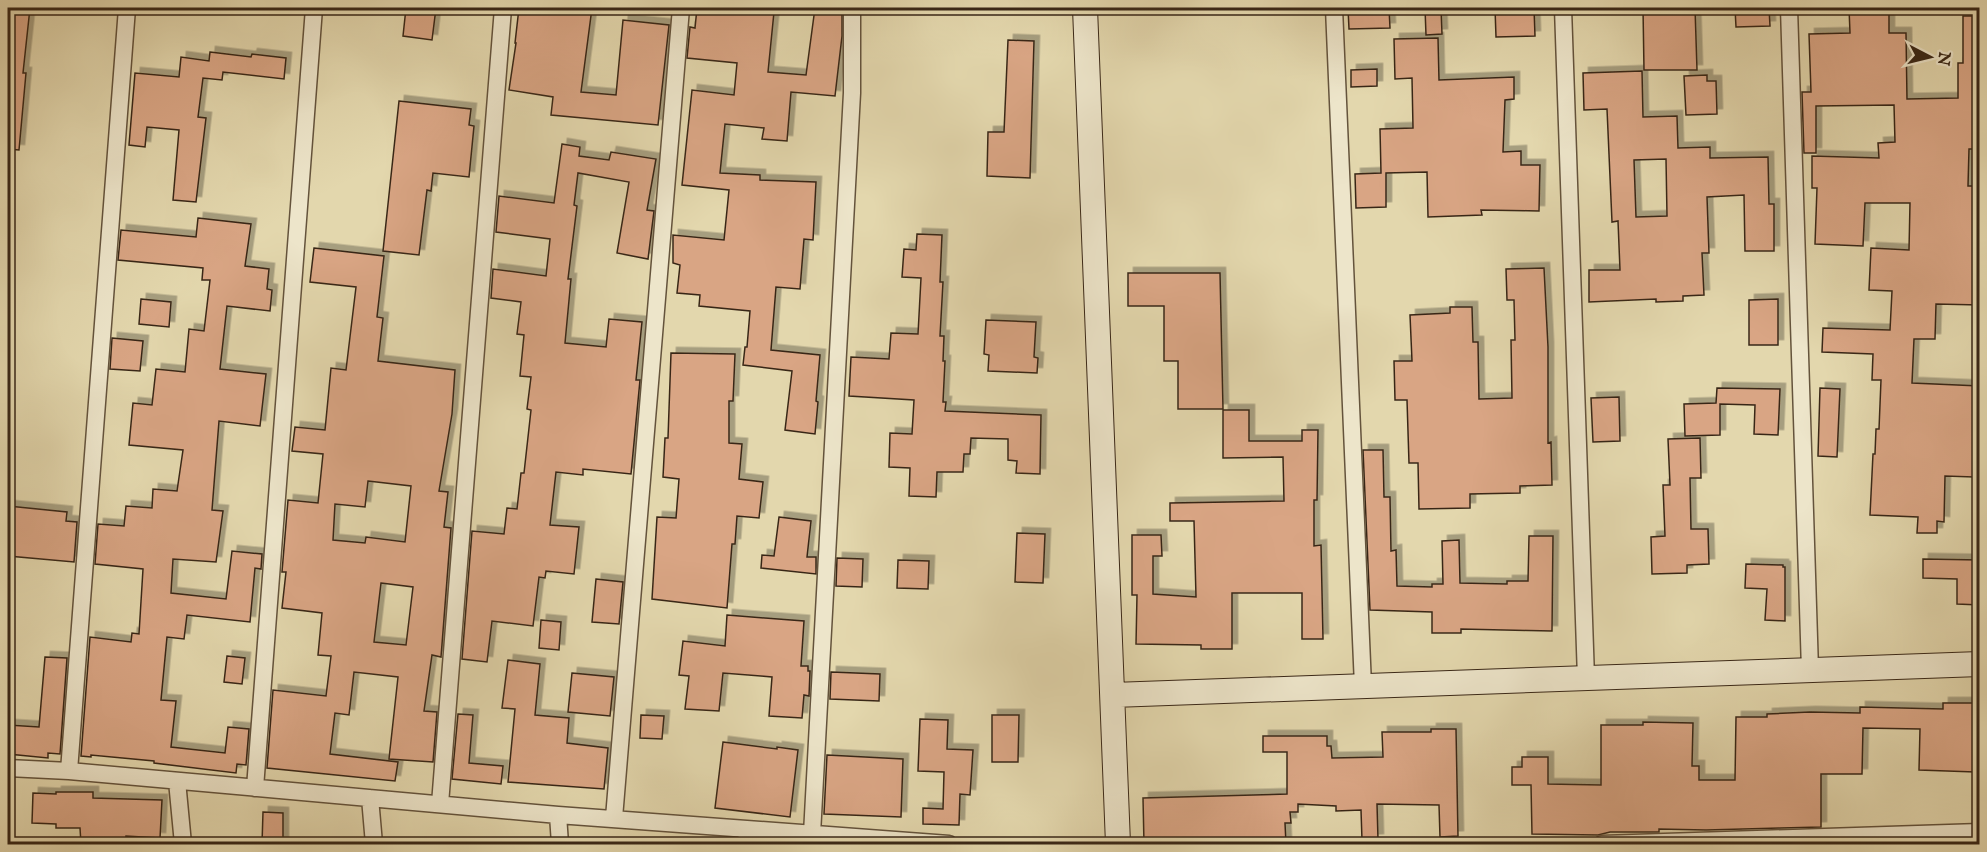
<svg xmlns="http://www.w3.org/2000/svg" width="1987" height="852" font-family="'IM FELL English',serif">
	<defs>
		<filter id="shadow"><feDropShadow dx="5.5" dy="-5.5" stdDeviation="0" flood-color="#0004"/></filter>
	</defs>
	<rect width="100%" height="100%" fill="#e3d7ad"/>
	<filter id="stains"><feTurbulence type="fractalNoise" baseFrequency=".00333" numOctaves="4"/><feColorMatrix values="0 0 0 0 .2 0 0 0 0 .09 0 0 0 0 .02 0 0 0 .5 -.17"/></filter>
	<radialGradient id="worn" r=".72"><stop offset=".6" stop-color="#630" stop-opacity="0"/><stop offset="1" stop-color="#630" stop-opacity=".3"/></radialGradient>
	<!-- building -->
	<path fill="#d9a584" stroke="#392717" stroke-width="1.5" fill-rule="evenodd" filter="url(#shadow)" d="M8,8H30L23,73H26L19,150L8,149Z
		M406,8H436L432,40L403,36Z
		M519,8H592L581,92L616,95L623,20L669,25L658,125L551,115L553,97L509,90L516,43H515Z
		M697,8H771L770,12H774L768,72L806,75L815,8H842V36L835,96L791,92L787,141L762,139L764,128L725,124L720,173L760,175V180L816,182L813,240L804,239L800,289L776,287L771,350L820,355L816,401L818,402L815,434L785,430L792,371L743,365L745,347H747L750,311L699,306L700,295L677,293L680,265L673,263V235L724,240L729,190L682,185L692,90L734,95L737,63L687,58L690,27L695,28Z
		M1348,8H1389L1390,28L1349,29Z
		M1425,8H1441L1442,34L1426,35Z
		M1495,8H1534L1535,36L1496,37Z
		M1643,8H1695L1697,70H1644Z
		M1735,8H1769L1770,26L1736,27Z
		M1849,8H1889V33H1906L1907,99L1958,98V63H1963V16H1980V149H1969L1968,186H1980V305L1936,304L1935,339H1914L1912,383L1980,386V426H1976L1974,477L1945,476L1944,522L1937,521V533H1917L1918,517L1870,515L1873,454H1875L1876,429H1879L1881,380H1872L1873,354L1822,352L1823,328L1890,330L1892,291L1869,290L1871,248L1909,250L1910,203H1865L1863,246L1815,244L1817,188H1812V156L1879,158L1878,143L1895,142L1894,105L1816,106V153H1804L1802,92H1811L1809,34L1850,33Z
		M1438,38L1439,80L1514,77V99L1505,100L1503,152L1521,151V165H1540L1539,211L1481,210L1482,215L1428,217L1427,172L1386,173V207L1356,208L1355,174L1381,173L1380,129L1413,128L1412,78L1395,79L1394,39Z
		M1008,40L1034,41L1030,178L987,176L988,132H1004Z
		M210,52L251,57L252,54L286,58L284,79L223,72L222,80L203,78L198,117L206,118L196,202L173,200L179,130L147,127L145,147L129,145L135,73L179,77L181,57L209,61Z
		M1377,69V86L1351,87V70Z
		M1642,71L1643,117L1677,116L1678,148L1710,147V158L1768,157L1769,204H1774V251H1745L1744,195L1707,197L1709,253H1702L1704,295L1683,296V301L1656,302V299L1589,302V270H1620L1618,221L1612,222L1607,109L1584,110L1583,73ZM1666,159L1667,216L1636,217L1634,160Z
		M1707,75V81H1716L1717,114L1686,115L1684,76Z
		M399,101L471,109L469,125L474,126L469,177L433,173L431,191L427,190L419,255L383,251Z
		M562,144L580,147L579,156L609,160L611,152L656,159L647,210L654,211L648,259L617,253L629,182L578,173L574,205L577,206L568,279H571L565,343L606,347L609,319L642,322L636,380H640L631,474L583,469V475L556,472L550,525L579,527L574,574L546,571L545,578L539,577L533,626L492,621L487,662L462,659L472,531L504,534L507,508L517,509L521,473H524L531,410L527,409L531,377L520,376L524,335L517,334L521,302L491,298L493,269L546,276L550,239L496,232L499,196L554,203Z
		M198,218L251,224L245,266L269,269L267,289L272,290L270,311L227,306L220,369L266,374L260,426L219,421L212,510L223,511L216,562L173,559L171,593L226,599L232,551L262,554L261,569L255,568L250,622L187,615L184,639L167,637L161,700L176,701L171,747L225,753L228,727L249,729L246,765L237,764L236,773L154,763V761L91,755V757L81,756L90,637L131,642L132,633L139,634L143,569L95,564L98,524L124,526L126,506L152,508L153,489L177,491L183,450L129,445L133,403L152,405L156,369L185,372L189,329L204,331L210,280H202L203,268L118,260L121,230L196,237Z
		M917,234L942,235L940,282H943L940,336H944L943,361H945L943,402H946L945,411L1041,415L1040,474L1016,473L1017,461L1008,460V439L971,438L970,454H964L963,472H937L936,497L909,496L910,468L889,467L890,433L912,434L914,400L849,396L851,357L889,359L891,333L918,334L921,278L902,277L904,249L916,250Z
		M314,248L384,256L377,317L383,318L378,361L455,370L452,414L439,491L448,492L444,527L451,528L441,657L432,655L424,711L437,712L433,762L389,759L398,677L354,672L349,715L335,713L330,754L398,762L395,781L267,768L273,690L326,696L331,656L318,655L322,613L282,608L286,572H282L288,500L318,503L323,454L292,451L295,427L325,430L331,368L346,370L356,287L310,282ZM368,481L411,486L405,542L366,537L365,543L333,540L335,504L365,507ZM381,583L413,587L406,645L374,642Z
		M1544,268L1548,347V443L1551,442L1552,485L1520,486V493L1470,494V508L1419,509L1418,463H1409L1407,400H1395L1394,361H1412L1410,315L1450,313V307H1472L1473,342H1478L1479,399L1512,398L1511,340H1515L1514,300H1507L1506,269Z
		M1128,273H1220L1223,409H1178V361H1164V306H1128Z
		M141,299L171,302L169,327L139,324Z
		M1778,299V345H1749V300Z
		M986,320L1036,322L1034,357L1038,358L1037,373L988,371L989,355L984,354Z
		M112,338L143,341L140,371L110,369Z
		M671,353L735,354L733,401H729V443L742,444L739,479L763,482L759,518L737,516L735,544H732L727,608L652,599L657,517L676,518L679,479L663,477L665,438H668Z
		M1717,388L1780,389L1778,435L1754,434L1755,405L1720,404V435L1685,436L1684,404L1716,403Z
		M1820,388L1840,389L1837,457L1818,456Z
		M1619,397L1620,441L1593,442L1591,398Z
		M1223,410H1249V441H1302V430H1318L1317,500H1314V546L1321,545L1323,639H1302V593H1232V649H1201V645L1136,644L1137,595H1132V535H1161L1162,556H1153V594L1196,597L1194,521H1170V503L1284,501L1283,457L1223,458Z
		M1700,438L1701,478H1690L1691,529H1708L1709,564L1687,565V573L1652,574L1651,537L1665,536L1663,485H1670L1668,439Z
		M1363,450H1383L1384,497H1390L1391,551L1396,550L1397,586L1432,587V584H1443L1442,541L1459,540L1460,583L1507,584V581H1528L1529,536H1553L1552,631L1461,629V633H1432V612L1370,610Z
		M8,506L67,512L66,521L77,522L74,562L8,556Z
		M779,517L811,521L807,557H816V574L761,568L762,555L774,556Z
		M1017,533L1045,534L1043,583L1015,582Z
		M837,558L863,559L862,587L836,586Z
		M1923,559L1980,560V605L1957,604V579L1923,578Z
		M898,560L929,561L928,589L897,588Z
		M1746,564L1783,565V567H1785V621L1765,620L1767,589L1745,588Z
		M596,579L623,582L619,624L592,622Z
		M727,615L804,621L801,666H808V671H810L809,696L804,695L802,718L769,716L772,677L723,673L719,711L685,709L689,676L679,675L683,641L725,646Z
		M541,620L561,622L559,650L539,648Z
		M227,656L245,658L242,684L224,682Z
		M45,657L67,658L60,754L48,753V758L8,754V725L39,727Z
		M508,660L540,664L535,715L569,718L567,743L608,748L604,789L508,782L515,709L502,708Z
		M831,672L880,674L879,701L830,699Z
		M572,673L614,677L610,716L568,712Z
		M1943,703H1980V736H1975V772L1919,770L1920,729L1863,728L1862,774H1821V827L1706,830L1659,829V832H1610L1598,835L1532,834L1531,785H1512V767H1522V757H1548V784L1601,785V725H1643V722L1693,723L1692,766H1699V780H1735L1736,717H1767V714L1810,712L1860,713V707L1943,709Z
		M458,714L473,715L469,763L503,766L501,784L452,779Z
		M641,715L664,716L662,739L640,738Z
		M992,715H1019L1018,762H992Z
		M920,719L948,720L947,749L973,750L970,795L960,794L959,825L923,824V808L943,809L944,772L918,771Z
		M1431,729H1456L1458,836L1440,837L1439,805L1377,804L1378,839L1362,840L1361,810L1336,811V806L1298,804V812H1290L1291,823H1285L1286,844H1144L1143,798L1287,794V752H1263V736H1327V746H1331L1332,758L1383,757L1382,732H1431Z
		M723,742L777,749V747L798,750L790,817L715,808Z
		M827,755L903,759L901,817L824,814Z
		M56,792H93V798L162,800L160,838L126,836L125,844H81L80,828H56V824L32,823L33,793L56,794Z
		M263,812L283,813V844H262Z"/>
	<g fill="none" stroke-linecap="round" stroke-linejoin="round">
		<!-- street casing -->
		<g stroke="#64533c" stroke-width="19">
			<path id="street" d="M1334,8L1363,686
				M1563,8L1586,678
				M1789,8L1810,670
				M8,768L69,771L558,815L949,844
				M69,771L127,8
				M177,781L183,844
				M255,788L314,8
				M370,798L374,844
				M440,804L503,8
				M558,815L560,844
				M614,818L681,8
				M746,829L747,844
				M812,834L852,93V8
				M1602,844L1980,832"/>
		</g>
		<!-- secondary casing -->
		<g stroke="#392717" stroke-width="26">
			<path id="secondary" d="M1085,8L1118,844
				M1113,695L1980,664"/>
		</g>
		<!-- street -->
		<use href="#street" stroke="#ede5ca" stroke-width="16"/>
		<!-- secondary -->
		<use href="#secondary" stroke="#ede5ca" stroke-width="24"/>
	</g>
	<!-- margin -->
	<rect width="1987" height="852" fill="none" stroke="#e3d7ad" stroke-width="30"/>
	<rect x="9" y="9" width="1969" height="834" fill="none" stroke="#392717" stroke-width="3"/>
	<rect x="15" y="15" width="1957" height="822" fill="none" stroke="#392717" stroke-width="1.5"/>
	<!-- north arrow -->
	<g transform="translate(1930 57) rotate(97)" stroke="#ede5ca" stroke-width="4.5" paint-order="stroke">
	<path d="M0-4.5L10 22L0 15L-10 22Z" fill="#392717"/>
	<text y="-9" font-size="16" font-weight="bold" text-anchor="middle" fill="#392717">N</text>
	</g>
	<rect width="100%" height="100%" filter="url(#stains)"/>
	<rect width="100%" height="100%" fill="url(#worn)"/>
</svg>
